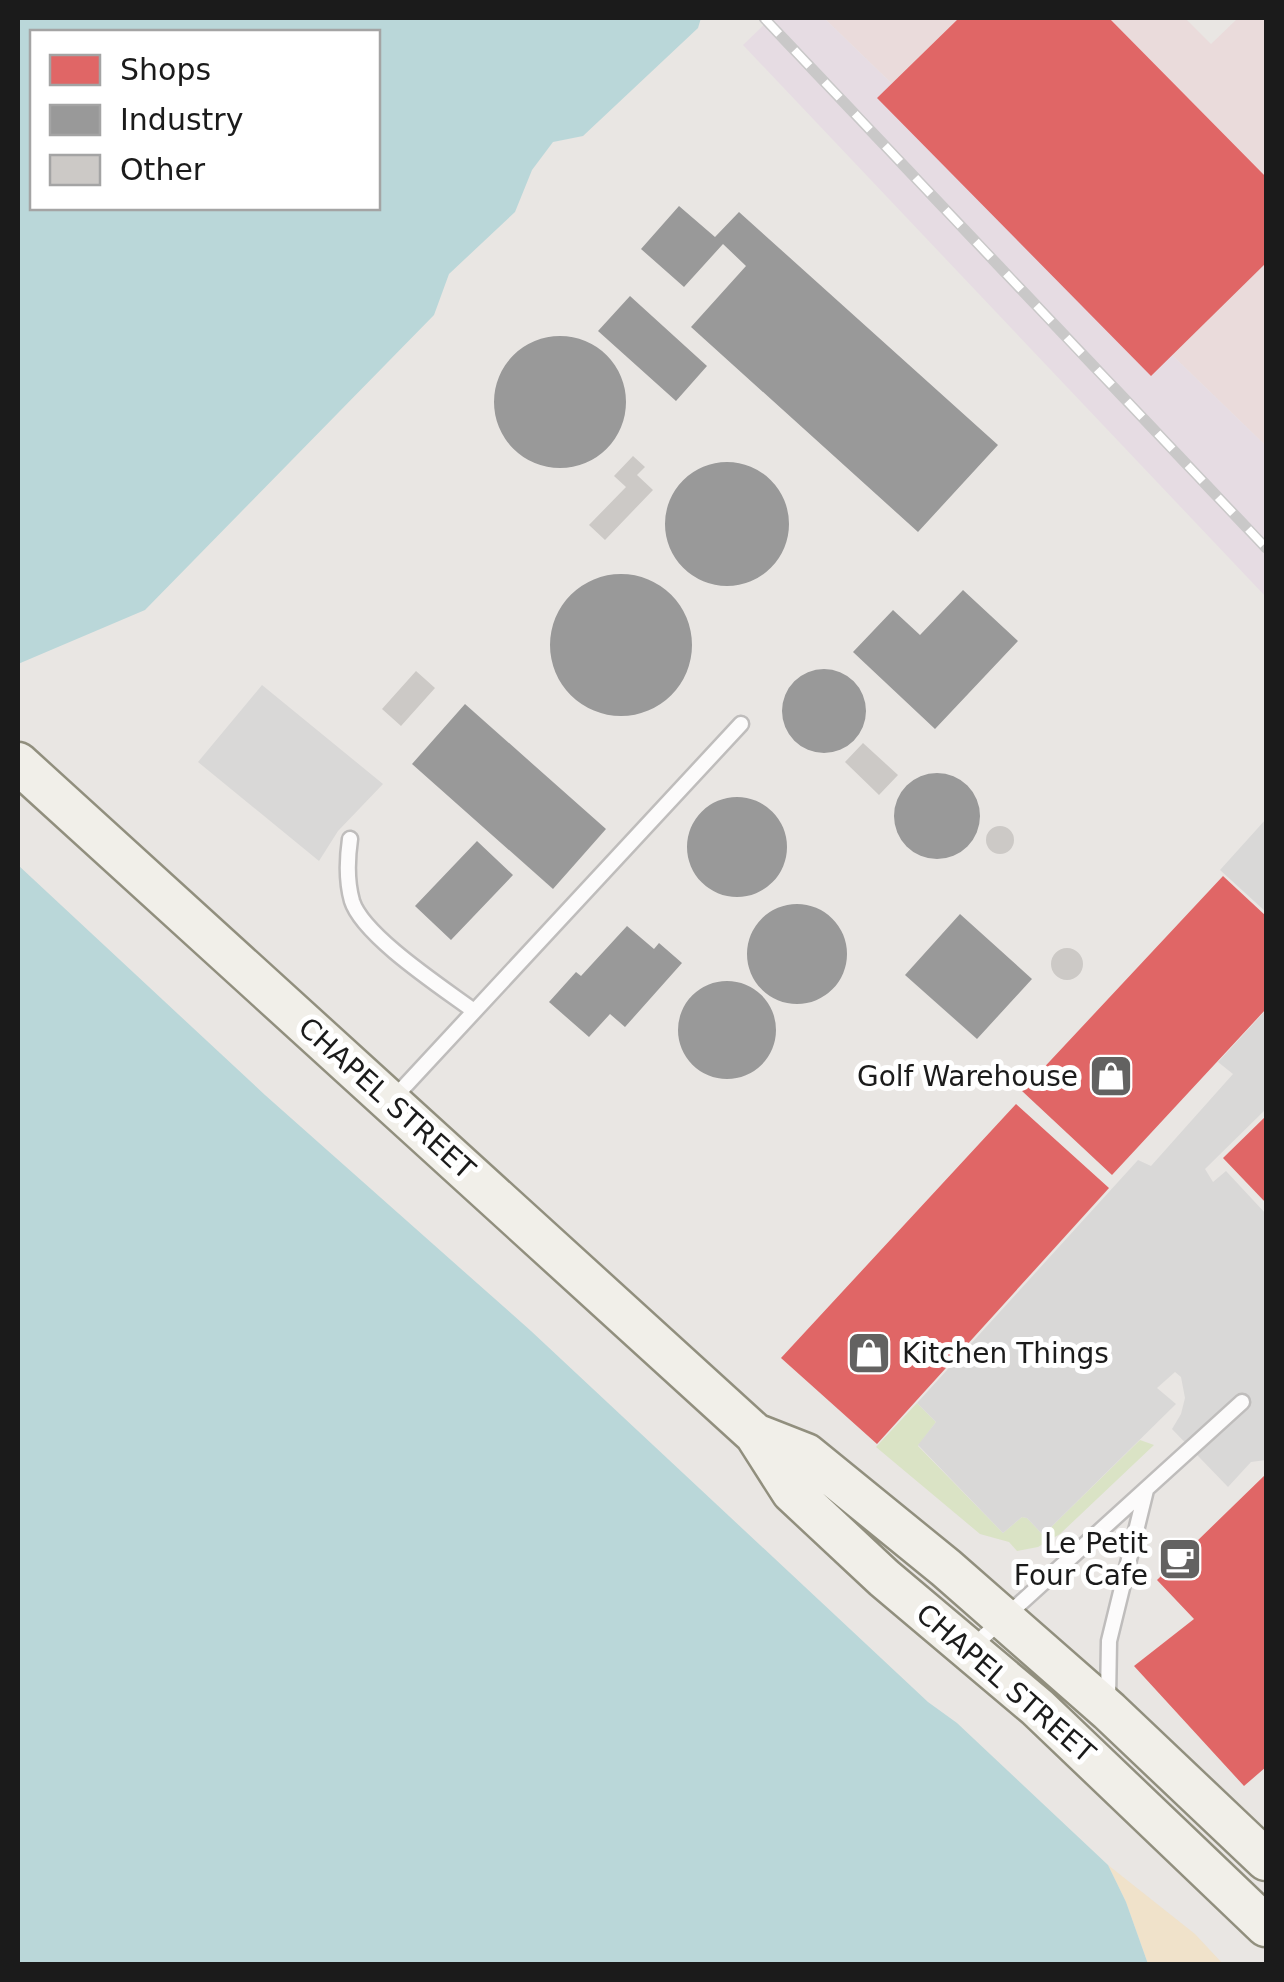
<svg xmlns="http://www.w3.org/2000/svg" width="1284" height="1982" font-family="'DejaVu Sans',sans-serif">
	<rect width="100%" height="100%" fill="#e9e6e3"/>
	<!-- commercial -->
	<path fill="#eadbdb" d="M824,18H1185L1211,44L1238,18H1266V446Z"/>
	<!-- industrial -->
	<path fill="#e6dce3" d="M771,18H824L1266,446V597L743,45Z"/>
	<!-- grass -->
	<path fill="#dae3c5" d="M917,1403L936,1422L918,1446L1003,1533L1022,1517L1027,1518L1043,1535L1140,1440L1154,1445L1060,1534L1038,1547L1017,1551L1009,1542L980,1534L876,1447Z"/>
	<!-- sand -->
	<path fill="#f0e2ca" d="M1108,1865L1195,1934L1223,1964H1148L1126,1902Z"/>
	<!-- parking -->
	<path fill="#d9d8d7" d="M262,685L383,784L338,831L319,861L198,762Z
		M1266,819V912L1220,870Z
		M1266,1010V1109L1205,1169L1213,1182L1226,1171L1266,1214V1460L1251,1462L1228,1487L1172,1429L1181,1414L1185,1398L1181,1377L1175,1372L1157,1388L1176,1404L1043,1535L1027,1518L1022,1517L1003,1533L918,1445L936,1422L917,1403L1138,1160L1151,1166L1233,1074L1218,1062Z"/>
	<!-- water -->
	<path fill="#bad7d9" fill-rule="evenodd" d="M18,18H701L698,28L583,136L553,142L532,170L515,212L449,274L434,315L145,610L18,664ZM32,32H378V208H32Z
		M18,865L265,1095L531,1331L928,1702L957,1723L1108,1865L1126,1902L1148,1964H18Z"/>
	<!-- shops -->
	<path fill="#e06666" d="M959,18H1109L1266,177V263L1151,376L877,98Z
		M1223,876L1266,916V1009L1112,1175L1022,1091Z
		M1016,1104L1109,1188L877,1444L781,1358Z
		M1266,1116V1203L1223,1158Z
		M1266,1474V1767L1244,1786L1134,1666L1194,1619L1157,1580Z"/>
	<!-- industry -->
	<path fill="#999" d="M679,206L715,237L739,212L998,445L918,532L691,327L746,266L723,244L684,287L641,249Z
		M630,296L707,366L676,401L598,331Z
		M494 402a66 66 0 1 1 132 0a66 66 0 1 1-132 0Z
		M665 524a62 62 0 1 1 124 0a62 62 0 1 1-124 0Z
		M550 645a71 71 0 1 1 142 0a71 71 0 1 1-142 0Z
		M963,590L1018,641L935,729L853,652L893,610L920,635Z
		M782 711a42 42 0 1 1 84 0a42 42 0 1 1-84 0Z
		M465,704L606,829L553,889L412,764Z
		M894 816a43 43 0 1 1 86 0a43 43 0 1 1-86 0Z
		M687 847a50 50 0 1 1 100 0a50 50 0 1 1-100 0Z
		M477,841L513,875L451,940L415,906Z
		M747 954a50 50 0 1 1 100 0a50 50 0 1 1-100 0Z
		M960,914L1032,979L977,1039L905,975Z
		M627,926L654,949L659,943L682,963L625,1027L610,1014L589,1037L549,1002L576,972L581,976Z
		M678 1030a49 49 0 1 1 98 0a49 49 0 1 1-98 0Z"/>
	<!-- building -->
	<path fill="#ccc9c6" d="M633,456L645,467L637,475L653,490L605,540L589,525L626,487L614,476Z
		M416,671L435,688L401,726L382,709Z
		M863,743L898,775L879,795L845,762Z
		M986 840a14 14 0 1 1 28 0a14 14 0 1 1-28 0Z
		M1051 964a16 16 0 1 1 32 0a16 16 0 1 1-32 0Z"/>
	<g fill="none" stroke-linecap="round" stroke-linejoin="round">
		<!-- service casing -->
		<g stroke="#bfbdbc" stroke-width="19">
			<path id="service" d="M350,839C347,860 346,880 352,901C363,936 443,988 474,1011
				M392,1100L741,724
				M970,1649L1242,1402
				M1108,1699L1109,1641L1146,1490"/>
		</g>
		<!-- secondary casing -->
		<g stroke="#918f7e" stroke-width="45">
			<path id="secondary" d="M18,763L755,1434L792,1492L884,1578L1037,1707L1266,1926
				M755,1434L806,1454L946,1568L1109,1711L1266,1860"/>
		</g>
		<!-- service -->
		<use href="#service" stroke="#fcfbfb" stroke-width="14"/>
		<!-- secondary -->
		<use href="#secondary" stroke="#f1efe9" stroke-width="40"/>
		<!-- rail casing -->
		<g stroke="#c9c8c8" stroke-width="11">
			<path id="rail" d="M764,18L1266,548"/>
		</g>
		<!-- rail -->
		<use href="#rail" stroke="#fff" stroke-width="8" stroke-dasharray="22" stroke-linecap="butt"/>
	</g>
	<!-- icons -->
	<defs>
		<g id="shop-square" transform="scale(2.25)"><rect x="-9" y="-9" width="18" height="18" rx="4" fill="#636261" stroke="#fff"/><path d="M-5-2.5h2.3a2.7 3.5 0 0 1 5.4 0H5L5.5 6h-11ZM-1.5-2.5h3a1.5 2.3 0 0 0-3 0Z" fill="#fff"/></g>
		<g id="cafe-square" transform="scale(2.25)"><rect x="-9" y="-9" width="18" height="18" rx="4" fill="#636261" stroke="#fff"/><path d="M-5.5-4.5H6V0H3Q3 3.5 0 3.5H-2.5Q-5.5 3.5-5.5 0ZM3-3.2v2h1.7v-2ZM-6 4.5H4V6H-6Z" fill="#fff"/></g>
	</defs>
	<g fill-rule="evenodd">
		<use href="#shop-square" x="1111" y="1076"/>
		<use href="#shop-square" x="869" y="1353"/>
		<use href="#cafe-square" x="1180" y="1559"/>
	</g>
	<g text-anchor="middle" stroke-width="10" stroke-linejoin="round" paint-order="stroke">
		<!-- poi labels -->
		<g font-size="28" fill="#1b1b1b" stroke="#fff" text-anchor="end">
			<text x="1078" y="1086">Golf Warehouse</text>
			<text x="902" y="1363" text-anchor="start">Kitchen Things</text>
			<text x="1148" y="1553">Le Petit<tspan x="1148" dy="32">Four Cafe</tspan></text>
		</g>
		<!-- street labels -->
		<g font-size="28" fill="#1b1b1b" stroke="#fff">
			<text transform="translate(387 1098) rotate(42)" y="10">CHAPEL STREET</text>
			<text transform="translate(1006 1683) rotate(41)" y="10">CHAPEL STREET</text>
		</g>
	</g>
	<!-- border -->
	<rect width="1284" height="1982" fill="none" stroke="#1b1b1b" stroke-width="40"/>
	<!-- legend -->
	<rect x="30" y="30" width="350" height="180" fill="#ffffff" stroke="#a4a4a4" stroke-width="2.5"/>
	<rect x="50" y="55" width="50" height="30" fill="#e06666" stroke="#a4a4a4" stroke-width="2.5"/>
	<text x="120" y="80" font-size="30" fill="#1b1b1b">Shops</text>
	<rect x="50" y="105" width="50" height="30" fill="#999999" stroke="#a4a4a4" stroke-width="2.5"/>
	<text x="120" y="130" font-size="30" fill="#1b1b1b">Industry</text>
	<rect x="50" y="155" width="50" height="30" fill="#ccc9c6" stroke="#a4a4a4" stroke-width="2.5"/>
	<text x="120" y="180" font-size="30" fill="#1b1b1b">Other</text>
</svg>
